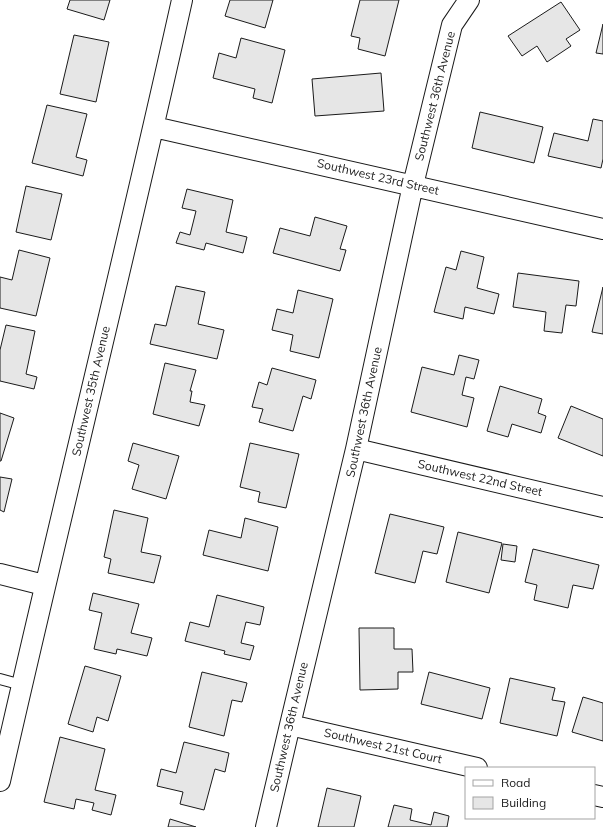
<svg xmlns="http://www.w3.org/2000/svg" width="603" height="827" font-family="Mulish,sans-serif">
	<rect width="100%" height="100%" fill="#fff"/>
	<!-- building -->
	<path fill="#e6e6e6" stroke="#1a1a1a" d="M70,0H110L104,20L67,9Z
		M230,0H273L265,28L225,16Z
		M360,0H399L385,56L358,49L360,38L351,36Z
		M561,2L580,30L566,39L571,46L547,62L537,46L522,56L508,36Z
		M603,24V54L596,53Z
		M74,35L109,42L96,102L60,94Z
		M241,38L285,50L272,103L253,98L255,89L213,78L219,53L236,58Z
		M381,73L384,111L315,116L312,79Z
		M47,105L87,114L76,157L87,160L83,176L32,163Z
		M480,112L543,127L534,163L472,148Z
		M593,119L603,121V159L601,168L548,156L554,133L588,141Z
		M26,186L62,194L51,240L16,232Z
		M187,189L233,200L226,232L247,237L243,253L206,243L204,250L176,243L180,232L190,235L196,211L182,208Z
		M315,217L347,226L340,249L346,250L340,271L273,253L280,228L310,236Z
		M19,250L50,258L36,316L0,308V277L12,280Z
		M461,251L484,257L477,288L499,294L494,314L465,307L463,319L434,312L446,267L456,270Z
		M518,273L579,281L576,306L566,305L562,333L544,331L546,312L513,307Z
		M176,286L205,292L198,324L224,330L217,359L150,344L155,324L166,326Z
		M603,287V334L592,332Z
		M298,290L333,299L319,358L290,351L293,335L272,330L277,309L293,313Z
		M6,325L35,331L26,374L37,377L34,389L0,381V350Z
		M459,355L479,360L474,379L466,377L462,395L474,398L467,427L411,412L422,367L454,375Z
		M165,363L196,370L190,391H192L190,402L205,405L199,426L153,414Z
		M272,368L316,380L311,399L303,396L293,431L259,422L263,409L252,407L259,382L267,385Z
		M500,386L542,399L538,413L546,416L541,433L512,424L508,437L487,431Z
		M571,406L603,419V456L558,438Z
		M0,413L14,418L1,461H0Z
		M133,443L179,456L166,499L132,489L139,465L128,461Z
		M250,443L299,454L286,508L258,502L260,492L240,487Z
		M0,477L12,479L4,512L0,510Z
		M114,510L148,518L141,552L161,556L154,583L108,573L111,559L104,557Z
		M390,514L444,527L437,554L423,551L415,583L375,573Z
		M245,518L278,527L268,571L203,555L209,530L241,538Z
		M458,532L502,543L489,593L446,582Z
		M503,544L517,546L515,562L501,560Z
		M533,549L599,565L593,589L573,585L568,608L534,600L537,585L525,582Z
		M93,593L139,604L131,633L152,638L147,656L117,649L116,654L94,649L102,613L89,610Z
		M217,595L264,607L260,625L246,622L241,643L254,646L250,660L224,654L225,651L185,641L190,622L209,627Z
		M359,628H394V649H412L413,672H398V689L360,690Z
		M85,666L121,676L108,721L97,717L93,732L68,724Z
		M202,672L247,683L242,702L232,700L224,736L189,727Z
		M429,672L490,688L482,719L421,704Z
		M510,678L555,688L552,700L565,702L557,736L500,723Z
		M583,697L603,703V741L572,732Z
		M60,737L105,749L95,790L116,795L111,815L92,810L94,803L76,799L74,809L44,802Z
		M184,742L229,753L225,772L215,769L204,810L180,804L183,792L157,786L161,769L176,773Z
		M327,788L361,796L354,827H318Z
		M394,805L412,809L410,820L431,825L434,812L449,816L447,827H388Z
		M170,819L196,827H168Z"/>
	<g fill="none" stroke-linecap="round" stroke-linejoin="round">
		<!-- service casing -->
		<g stroke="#1a1a1a" stroke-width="12">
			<path id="service" d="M0,679L22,685"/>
		</g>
		<!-- minor casing -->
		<g stroke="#1a1a1a" stroke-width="22">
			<path id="minor" d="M154,127L603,229
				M356,449L603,507
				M0,574L44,585
				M290,725L477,768
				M0,781C59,521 124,261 182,0
				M594,795L603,797
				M266,827L290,725L356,449L413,185L452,25L469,0"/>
		</g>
		<!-- service -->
		<use href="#service" stroke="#fff" stroke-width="10"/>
		<!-- minor -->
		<use href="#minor" stroke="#fff" stroke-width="20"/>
	</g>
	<g text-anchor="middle" stroke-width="3" stroke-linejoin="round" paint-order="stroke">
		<!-- street labels -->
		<g font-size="12" fill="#1a1a1a" stroke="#fff">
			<text transform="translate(435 96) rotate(-76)" y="4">Southwest 36th Avenue</text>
			<text transform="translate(378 177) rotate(13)" y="4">Southwest 23rd Street</text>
			<text transform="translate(91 391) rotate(-77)" y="4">Southwest 35th Avenue</text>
			<text transform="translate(364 412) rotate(-78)" y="4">Southwest 36th Avenue</text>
			<text transform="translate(480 478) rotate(13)" y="4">Southwest 22nd Street</text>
			<text transform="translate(289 727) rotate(-77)" y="4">Southwest 36th Avenue</text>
			<text transform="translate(383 746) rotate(13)" y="4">Southwest 21st Court</text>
		</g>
	</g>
	<!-- legend -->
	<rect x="465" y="767" width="130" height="52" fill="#ffffff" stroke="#a3a3a3"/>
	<rect x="473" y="780" width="20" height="6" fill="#ffffff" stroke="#a3a3a3"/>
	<text x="501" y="787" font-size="12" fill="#1a1a1a">Road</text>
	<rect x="473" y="797" width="20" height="12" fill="#e6e6e6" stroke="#a3a3a3"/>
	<text x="501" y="807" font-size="12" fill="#1a1a1a">Building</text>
</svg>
